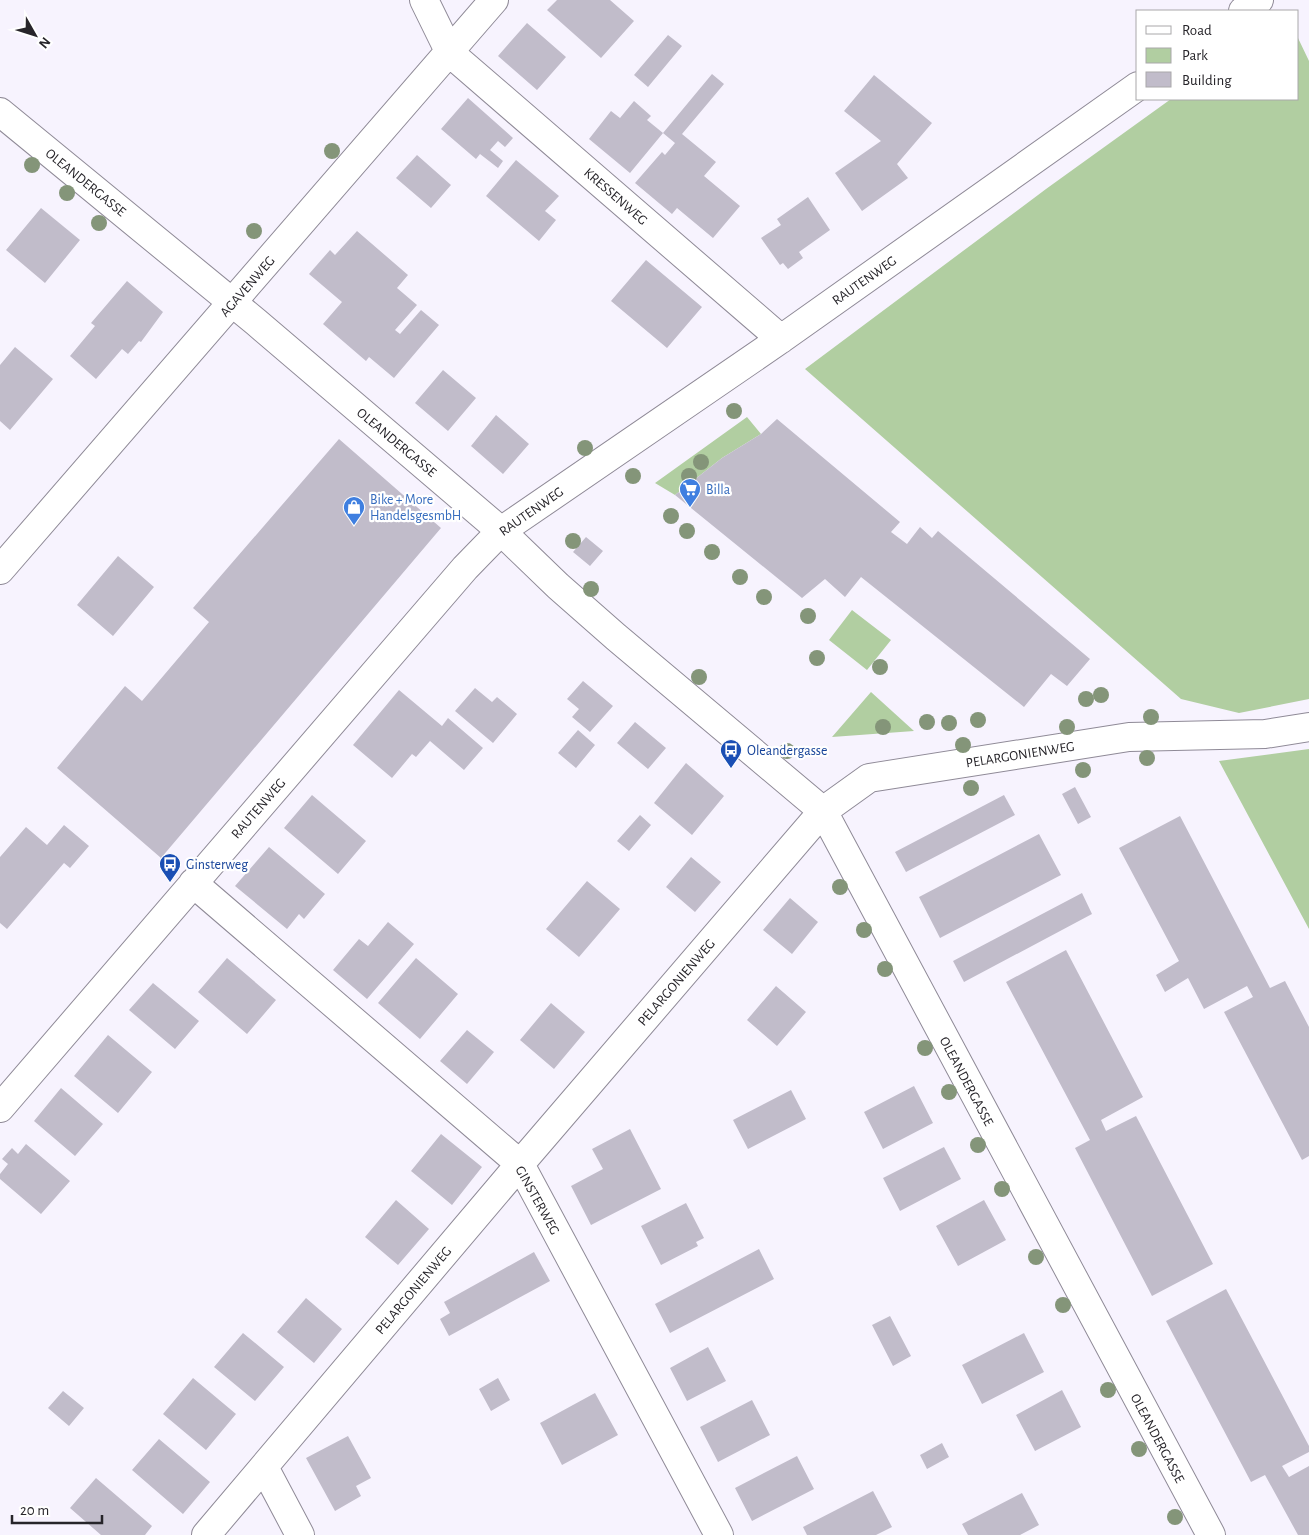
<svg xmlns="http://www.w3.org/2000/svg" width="1309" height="1535" font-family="'Alegreya Sans',sans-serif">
	<rect width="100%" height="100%" fill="#f7f3fe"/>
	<!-- green -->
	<path fill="#b1cea1" d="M1298,38L1309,61V699L1239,713L1181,699L805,369L1046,189L1171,99H1298Z
		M747,417L761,434L722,458L675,495L655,483Z
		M852,610L891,640L867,670L829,640Z
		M871,692L914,731L832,737Z
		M1309,749V929L1219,761Z"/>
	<!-- building -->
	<path fill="#c1bcca" d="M557,0H610L634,21L601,58L547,10Z
		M527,23L566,57L537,90L498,56Z
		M668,35L682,46L648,87L634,75Z
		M712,74L724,84L682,134L716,162L704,176L740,206L713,238L677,208L672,214L635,183L662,152L665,155L675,143L663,133Z
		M874,75L932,123L897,164L908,178L862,211L835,173L881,141L844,111Z
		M468,98L513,138L505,147L498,141L490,150L503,161L498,168L480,154L476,159L441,129Z
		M634,101L651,116L647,120L663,133L630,173L589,139L611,111L620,118Z
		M417,155L451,185L431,208L396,178Z
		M516,160L559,196L545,211L556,220L539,241L486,196Z
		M808,197L830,230L799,252L803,258L788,269L783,263L780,265L761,238L781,225L777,219Z
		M41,208L80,240L45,283L6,250Z
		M357,231L408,275L397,288L417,305L395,330L400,334L421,310L439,325L394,378L369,357L366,361L323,324L342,302L309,274L330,250L335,255Z
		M646,260L702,307L667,348L611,301Z
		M127,281L163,312L141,342L139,341L128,354L122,349L96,379L70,356L95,326L91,323Z
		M15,347L53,379L10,430L0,421V365Z
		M443,370L476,398L448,431L415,403Z
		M496,415L529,444L503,474L471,446Z
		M777,419L900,522L891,532L907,544L920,527L932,538L938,531L1090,659L1067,686L1051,674L1024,707L861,577L845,597L825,579L802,598L675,495L722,458L761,434Z
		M339,439L441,528L161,858L57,768L125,686L142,701L209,622L193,608Z
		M586,537L603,551L590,566L573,552Z
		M118,556L154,587L113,636L77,605Z
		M583,681L613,706L590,732L572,717L579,709L567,699Z
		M475,688L492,702L497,697L517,714L493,743L455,711Z
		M399,690L442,726L448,718L483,748L464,770L430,741L416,757L412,754L392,778L353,745Z
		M635,722L666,748L648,769L617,743Z
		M578,730L595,745L576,768L558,753Z
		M686,763L724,796L692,835L654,803Z
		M1075,787L1091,817L1078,824L1062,794Z
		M312,795L366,841L338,874L284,828Z
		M1004,795L1015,815L906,872L895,852Z
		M640,815L651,825L629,851L617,841Z
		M1180,816L1270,988L1285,981L1309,1027V1156L1302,1160L1224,1012L1253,997L1247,986L1204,1009L1188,978L1165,992L1156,975L1179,961L1119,848Z
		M64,825L89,846L70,868L64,863L7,929L0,923V857L26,827L47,845Z
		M1039,834L1061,875L940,938L919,897Z
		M269,847L325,894L304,919L299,914L287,929L235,886Z
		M691,857L721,882L695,912L666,887Z
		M587,881L620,909L579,957L546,929Z
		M1082,893L1092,914L964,982L953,961Z
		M790,898L818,922L792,954L763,930Z
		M388,922L414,944L367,999L333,970L359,939L368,946Z
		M1066,950L1143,1097L1101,1120L1106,1131L1136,1116L1213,1264L1152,1296L1075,1148L1090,1140L1006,982Z
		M227,958L276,1000L247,1034L198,992Z
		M416,958L458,994L420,1039L378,1003Z
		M153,983L199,1021L175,1049L129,1010Z
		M776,986L806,1012L777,1046L747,1020Z
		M551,1003L585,1032L554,1069L520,1040Z
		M467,1030L494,1052L467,1084L440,1061Z
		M108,1035L152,1072L118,1113L74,1076Z
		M914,1086L933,1123L883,1149L864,1112Z
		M61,1088L103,1124L75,1156L34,1121Z
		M791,1090L806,1119L748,1149L733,1120Z
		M630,1129L661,1189L591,1225L571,1186L603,1169L592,1149Z
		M441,1134L482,1167L452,1205L411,1171Z
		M26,1144L70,1181L41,1214L0,1179V1174L8,1164L2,1159L12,1148L18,1154Z
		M944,1147L961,1179L900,1211L883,1178Z
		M396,1200L429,1229L398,1265L365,1237Z
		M984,1200L1006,1240L958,1266L936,1226Z
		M686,1203L704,1238L696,1242L698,1246L661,1265L641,1226Z
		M759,1249L774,1279L670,1333L655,1304Z
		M534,1252L550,1281L449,1336L440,1319L450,1313L444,1302Z
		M1226,1289L1309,1446V1452L1282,1466L1289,1477L1309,1466V1535H1298L1265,1475L1251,1482L1166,1321Z
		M306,1298L342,1329L314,1363L277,1332Z
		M890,1316L911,1356L893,1366L872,1325Z
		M243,1333L284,1367L255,1401L214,1367Z
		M1024,1333L1044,1372L982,1404L962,1365Z
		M708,1347L726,1381L687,1401L670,1368Z
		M193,1378L236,1414L206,1450L163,1414Z
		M498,1378L510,1400L491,1411L479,1389Z
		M1062,1390L1081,1427L1035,1451L1016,1415Z
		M63,1391L84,1408L69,1426L48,1408Z
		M595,1393L618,1435L562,1465L540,1423Z
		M752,1400L770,1435L718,1462L700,1427Z
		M348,1436L371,1478L356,1486L361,1496L335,1511L306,1458Z
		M159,1439L210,1482L183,1514L132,1470Z
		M942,1443L949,1457L927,1469L920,1455Z
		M797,1456L814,1489L752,1521L735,1488Z
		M96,1478L152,1526L145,1535H101L70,1508Z
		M873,1491L892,1527L876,1535H807L803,1527Z
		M1022,1493L1039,1525L1020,1535H968L962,1524Z"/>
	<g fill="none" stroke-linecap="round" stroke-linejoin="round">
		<!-- minor casing -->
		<g stroke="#8f8a97" stroke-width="30">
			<path id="minor" d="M424,0L450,53L781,339
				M1243,11L1259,0
				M0,112L256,322L501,531L558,586L616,637L823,811L1211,1535
				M0,570L494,0
				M193,883L520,1164L719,1535
				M0,1108L465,568L501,531L781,339L1138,86
				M264,1467L300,1535
				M206,1535L520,1164L823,811L869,778L1129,737L1265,734L1309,727"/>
		</g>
		<!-- minor -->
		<use href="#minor" stroke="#fff" stroke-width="28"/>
	</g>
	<!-- trees -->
	<g fill="#849579">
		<circle cx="332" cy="151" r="8"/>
		<circle cx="32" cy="165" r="8"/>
		<circle cx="67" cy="193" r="8"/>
		<circle cx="99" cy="223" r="8"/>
		<circle cx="254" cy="231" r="8"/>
		<circle cx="734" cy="411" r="8"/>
		<circle cx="585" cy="448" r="8"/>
		<circle cx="701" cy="462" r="8"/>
		<circle cx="633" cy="476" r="8"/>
		<circle cx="689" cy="476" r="8"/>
		<circle cx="671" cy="516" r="8"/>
		<circle cx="687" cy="531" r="8"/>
		<circle cx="573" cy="541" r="8"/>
		<circle cx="712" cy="552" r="8"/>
		<circle cx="740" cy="577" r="8"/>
		<circle cx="591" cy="589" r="8"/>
		<circle cx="764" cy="597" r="8"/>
		<circle cx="808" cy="616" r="8"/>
		<circle cx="817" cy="658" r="8"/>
		<circle cx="880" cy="667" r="8"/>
		<circle cx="699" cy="677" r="8"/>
		<circle cx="1101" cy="695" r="8"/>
		<circle cx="1086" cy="699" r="8"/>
		<circle cx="1151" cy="717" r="8"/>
		<circle cx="978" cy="720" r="8"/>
		<circle cx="927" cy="722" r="8"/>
		<circle cx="949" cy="723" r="8"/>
		<circle cx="883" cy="727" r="8"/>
		<circle cx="1067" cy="727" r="8"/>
		<circle cx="963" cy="745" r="8"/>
		<circle cx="787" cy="751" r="8"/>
		<circle cx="1147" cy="758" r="8"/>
		<circle cx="1083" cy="770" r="8"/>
		<circle cx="971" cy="788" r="8"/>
		<circle cx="840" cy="887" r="8"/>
		<circle cx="864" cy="930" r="8"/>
		<circle cx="885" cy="969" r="8"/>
		<circle cx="925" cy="1048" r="8"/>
		<circle cx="949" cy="1092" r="8"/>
		<circle cx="978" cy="1145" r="8"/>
		<circle cx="1002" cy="1189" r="8"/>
		<circle cx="1036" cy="1257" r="8"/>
		<circle cx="1063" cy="1305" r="8"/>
		<circle cx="1108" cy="1390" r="8"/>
		<circle cx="1139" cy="1449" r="8"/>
		<circle cx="1175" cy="1517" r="8"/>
	</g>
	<!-- icons -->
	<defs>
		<g id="supermarket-pin" transform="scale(1.125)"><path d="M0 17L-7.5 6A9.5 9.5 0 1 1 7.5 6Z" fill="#3f7fe0" stroke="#fff"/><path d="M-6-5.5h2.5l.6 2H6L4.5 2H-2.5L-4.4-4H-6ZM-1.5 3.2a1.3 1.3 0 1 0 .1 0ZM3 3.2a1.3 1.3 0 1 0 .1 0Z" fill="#fff"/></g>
		<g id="shop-pin" transform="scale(1.125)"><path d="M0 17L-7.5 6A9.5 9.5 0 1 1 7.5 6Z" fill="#3f7fe0" stroke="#fff"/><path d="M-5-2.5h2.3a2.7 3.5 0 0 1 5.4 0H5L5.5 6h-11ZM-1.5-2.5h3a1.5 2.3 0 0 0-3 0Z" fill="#fff"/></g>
		<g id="bus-pin" transform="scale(1.125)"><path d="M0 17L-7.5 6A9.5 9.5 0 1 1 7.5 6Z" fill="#1a4fb4" stroke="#fff"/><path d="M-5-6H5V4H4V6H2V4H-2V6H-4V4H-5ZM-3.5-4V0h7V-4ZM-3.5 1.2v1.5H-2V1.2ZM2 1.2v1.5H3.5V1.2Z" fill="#fff"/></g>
	</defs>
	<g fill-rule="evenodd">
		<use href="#supermarket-pin" x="690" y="489"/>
		<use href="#shop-pin" x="354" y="507"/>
		<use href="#bus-pin" x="731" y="750"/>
		<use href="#bus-pin" x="170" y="864"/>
	</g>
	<g text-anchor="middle" stroke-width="4.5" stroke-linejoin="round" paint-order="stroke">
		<!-- street labels -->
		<g font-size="14" fill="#27252a" stroke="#fff">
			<text transform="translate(86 182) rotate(39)" y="5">OLEANDERGASSE</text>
			<text transform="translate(616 196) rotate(41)" y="5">KRESSENWEG</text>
			<text transform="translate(864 280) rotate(-35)" y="5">RAUTENWEG</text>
			<text transform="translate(247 286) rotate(-49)" y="5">AGAVENWEG</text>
			<text transform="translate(397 442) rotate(40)" y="5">OLEANDERGASSE</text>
			<text transform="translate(531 511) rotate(-35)" y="5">RAUTENWEG</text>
			<text transform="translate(1020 754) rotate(-9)" y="5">PELARGONIENWEG</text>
			<text transform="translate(258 808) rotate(-49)" y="5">RAUTENWEG</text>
			<text transform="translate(676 982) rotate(-49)" y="5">PELARGONIENWEG</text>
			<text transform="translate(967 1081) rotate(62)" y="5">OLEANDERGASSE</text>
			<text transform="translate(538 1200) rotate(61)" y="5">GINSTERWEG</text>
			<text transform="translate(413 1290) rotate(-50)" y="5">PELARGONIENWEG</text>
			<text transform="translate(1158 1438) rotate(62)" y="5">OLEANDERGASSE</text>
		</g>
		<!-- shop labels -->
		<g font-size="14" fill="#366cbe" stroke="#fff" text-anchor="start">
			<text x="706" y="494">Billa</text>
			<text x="370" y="504">Bike + More<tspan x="370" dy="16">HandelsgesmbH</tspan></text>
		</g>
		<!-- transit labels -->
		<g font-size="14" fill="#164399" stroke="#fff" text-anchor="start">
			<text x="747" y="755">Oleandergasse</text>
			<text x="186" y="869">Ginsterweg</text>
		</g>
	</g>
	<!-- legend -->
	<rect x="1136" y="10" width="162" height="90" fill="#ffffff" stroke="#a9a8aa"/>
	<rect x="1146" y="26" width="25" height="8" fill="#ffffff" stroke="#a9a8aa"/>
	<text x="1182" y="35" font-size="15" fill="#27252a">Road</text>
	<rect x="1146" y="48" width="25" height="15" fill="#b1cea1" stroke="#a9a8aa"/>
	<text x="1182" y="60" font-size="15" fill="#27252a">Park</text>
	<rect x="1146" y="72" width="25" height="15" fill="#c1bcca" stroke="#a9a8aa"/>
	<text x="1182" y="85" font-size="15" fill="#27252a">Building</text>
	<!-- north arrow -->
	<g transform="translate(35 35) rotate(129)" stroke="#ffffff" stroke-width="4" paint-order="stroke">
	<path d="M0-4L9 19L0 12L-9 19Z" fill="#27252a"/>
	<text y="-8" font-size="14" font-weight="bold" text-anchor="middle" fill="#27252a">N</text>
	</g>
	<!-- scale -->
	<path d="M12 1515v8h90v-8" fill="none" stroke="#27252a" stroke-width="2.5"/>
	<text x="20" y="1515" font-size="15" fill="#27252a" stroke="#ffffff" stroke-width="4" paint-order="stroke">20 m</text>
</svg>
